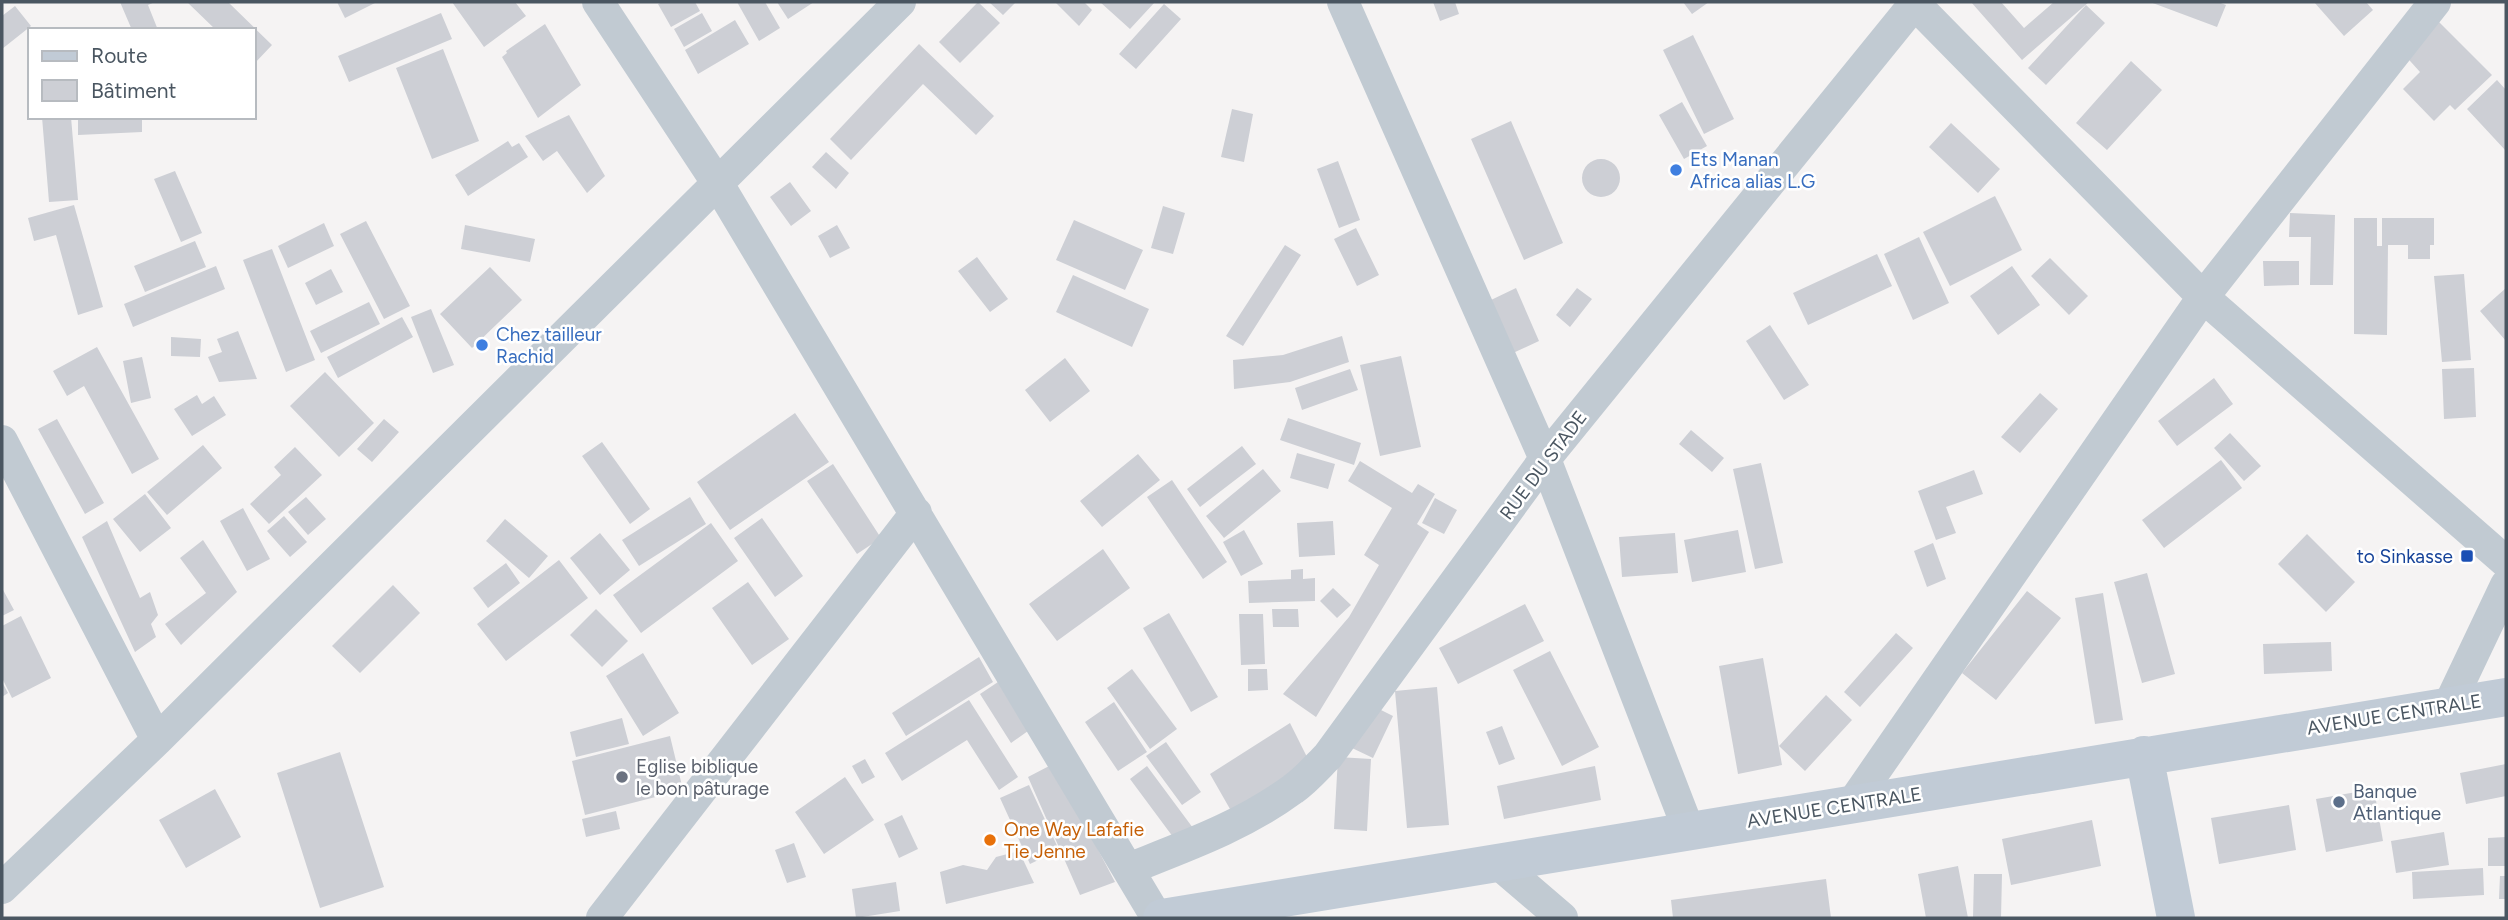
<svg xmlns="http://www.w3.org/2000/svg" width="2508" height="920" font-family="Figtree,sans-serif">
	<rect width="100%" height="100%" fill="#f5f3f3"/>
	<!-- building -->
	<path fill="#cdcfd5" d="M120,2H155L148,5L158,30H132Z
		M187,2H228L272,45L254,64V30H216Z
		M337,2H377L345,18Z
		M452,2H515L526,16L484,47Z
		M662,2H695L700,11L671,27L658,4Z
		M737,2H765L780,28L759,41Z
		M777,2H814L788,19Z
		M978,2L1000,23L960,63L939,42Z
		M989,2H1016L1003,15Z
		M1055,2H1084L1092,10L1079,26Z
		M1100,2H1155L1130,29Z
		M1433,2H1455L1459,14L1440,21Z
		M1683,2H1709L1692,14Z
		M1971,2H2001L2024,28L2054,2H2089L2022,60Z
		M2150,2H2218L2226,5L2217,27Z
		M2314,2H2366L2373,10L2344,36Z
		M1164,4L1181,19L1136,69L1119,54Z
		M2086,5L2105,23L2046,85L2028,68Z
		M15,6L31,26L2,49V16Z
		M441,13L452,39L349,82L338,56Z
		M702,13L712,31L684,47L674,29Z
		M2436,19L2492,75L2455,110L2450,105L2434,121L2403,89L2420,72L2402,52Z
		M735,20L749,44L698,74L685,50Z
		M545,24L581,85L538,118L502,57L507,53L506,51Z
		M1693,35L1734,119L1704,134L1663,50Z
		M919,44L994,116L976,135L923,84L851,160L830,139Z
		M443,49L479,141L432,159L396,68Z
		M2131,61L2162,90L2107,150L2076,123Z
		M2497,80L2506,90V151L2467,109Z
		M1682,102L1707,146L1684,159L1659,115Z
		M1232,109L1253,114L1244,162L1221,157Z
		M569,115L605,176L587,193L557,151L543,161L525,136Z
		M42,117H71L78,200L49,202Z
		M78,117H142V132L78,135Z
		M1511,121L1563,243L1524,260L1471,139Z
		M1951,123L2000,169L1978,193L1929,147Z
		M508,141L512,147L519,143L528,157L468,196L455,175Z
		M826,152L849,173L836,189L812,167Z
		M1582 178a19 19 0 1 1 38 0a19 19 0 1 1-38 0Z
		M1338,161L1360,220L1339,228L1317,169Z
		M175,171L202,233L181,242L154,179Z
		M790,182L811,211L791,226L770,197Z
		M1995,196L2022,250L1950,286L1923,232Z
		M74,205L103,307L78,315L56,235L34,241L28,218Z
		M1163,206L1185,213L1173,254L1151,248Z
		M2290,213L2335,215L2333,285H2310L2311,237H2289Z
		M2354,218H2377V246H2382V218H2434V245H2430V259H2408V245H2388L2387,335L2354,334Z
		M1074,220L1143,250L1125,290L1056,260Z
		M366,221L410,306L384,319L340,234Z
		M324,223L334,246L288,268L278,246Z
		M465,225L535,239L530,262L461,249Z
		M837,225L850,248L830,258L818,236Z
		M1356,228L1379,275L1357,286L1334,239Z
		M1919,237L1949,303L1913,320L1884,254Z
		M195,241L206,267L145,292L134,266Z
		M1285,245L1301,255L1243,346L1226,336Z
		M272,249L315,360L286,372L243,260Z
		M1877,254L1892,286L1808,325L1793,293Z
		M977,257L1008,299L990,312L958,271Z
		M2050,258L2088,296L2069,315L2031,276Z
		M2263,261H2299V285L2264,286Z
		M216,266L225,289L133,327L124,304Z
		M2012,266L2040,305L1998,335L1970,296Z
		M490,267L522,300L472,348L440,314Z
		M331,269L343,292L316,305L305,283Z
		M2464,274L2471,360L2442,362L2434,276Z
		M1073,275L1149,309L1132,347L1056,312Z
		M1516,288L1539,341L1513,353L1491,300Z
		M1577,288L1592,299L1570,327L1556,315Z
		M2506,288V341L2480,311Z
		M369,302L380,324L321,353L310,331Z
		M431,309L454,365L433,373L411,317Z
		M402,317L413,337L338,378L327,357Z
		M1770,325L1809,385L1784,400L1746,341Z
		M238,331L257,379L219,382L208,357L222,352L217,339Z
		M1342,336L1349,362L1290,382L1234,389L1233,360L1283,355Z
		M171,337L201,339L200,357L171,356Z
		M97,347L159,459L132,474L84,386L67,396L53,371Z
		M1401,356L1421,447L1380,456L1360,365Z
		M142,357L151,398L131,403L123,361Z
		M1065,358L1090,391L1050,422L1025,390Z
		M2474,368L2476,417L2444,419L2442,369Z
		M1350,369L1358,390L1302,410L1295,388Z
		M325,372L374,423L339,457L290,406Z
		M2214,378L2233,404L2177,446L2158,421Z
		M2040,393L2058,409L2020,453L2001,437Z
		M197,395L202,404L214,396L226,415L192,436L174,409Z
		M795,413L829,462L730,530L697,482Z
		M1288,418L1361,443L1354,465L1280,440Z
		M57,419L104,503L85,514L38,429Z
		M384,419L399,432L372,462L357,449Z
		M1691,430L1724,458L1712,472L1679,444Z
		M2230,433L2261,466L2244,481L2214,448Z
		M602,442L650,509L630,524L582,456Z
		M203,445L222,468L167,515L147,492Z
		M1242,446L1256,464L1200,507L1187,489Z
		M295,447L322,475L269,524L250,504L281,475L274,467Z
		M1297,453L1335,464L1328,489L1290,478Z
		M1138,454L1160,480L1102,527L1080,501Z
		M2221,460L2242,488L2164,548L2142,520Z
		M1360,461L1412,493L1418,484L1435,494L1417,524L1429,532L1316,717L1283,694L1349,617L1379,565L1364,555L1392,508L1348,481Z
		M1761,463L1783,563L1755,569L1733,469Z
		M833,464L881,538L857,554L807,481Z
		M1263,469L1281,491L1224,538L1206,516Z
		M1974,470L1983,494L1946,507L1956,533L1936,540L1918,491Z
		M1172,480L1227,562L1203,579L1147,497Z
		M145,494L171,528L140,552L113,519Z
		M306,497L326,519L308,535L288,512Z
		M690,497L706,524L639,566L622,540Z
		M1435,498L1457,510L1444,534L1422,523Z
		M243,508L270,559L247,571L220,521Z
		M284,516L307,542L290,557L267,531Z
		M762,518L803,576L775,597L734,538Z
		M505,519L548,556L529,578L486,541Z
		M107,521L140,598L150,592L158,615L151,624L156,637L135,652L82,537Z
		M1333,521L1335,555L1299,557L1297,523Z
		M711,523L738,561L641,633L613,595Z
		M1244,530L1263,564L1241,576L1223,542Z
		M1738,530L1746,572L1692,582L1684,540Z
		M600,533L630,570L600,595L570,558Z
		M1675,533L1678,573L1622,577L1619,537Z
		M2307,534L2355,582L2326,612L2278,564Z
		M203,540L237,592L181,645L165,624L206,593L180,558Z
		M1933,543L1946,579L1927,587L1914,551Z
		M1103,549L1130,588L1057,641L1029,604Z
		M559,560L588,598L506,661L477,624Z
		M506,563L520,583L488,608L473,588Z
		M1303,569V579L1315,578V601L1249,603L1248,581L1291,579V570Z
		M2147,573L2175,674L2142,683L2114,582Z
		M748,582L789,639L752,665L712,608Z
		M393,585L420,613L360,673L332,646Z
		M2,588L14,610L2,616Z
		M1333,588L1351,605L1337,618L1320,601Z
		M2027,591L2061,618L1996,700L1962,673Z
		M2103,593L2123,720L2095,724L2075,598Z
		M1525,604L1544,641L1458,684L1439,648Z
		M596,609L628,641L602,667L570,635Z
		M1272,609H1298L1299,627H1273Z
		M1169,613L1218,697L1191,712L1143,628Z
		M1239,614H1263L1265,664L1241,665Z
		M21,616L51,678L12,698L2,678V626Z
		M1896,633L1913,648L1860,707L1844,692Z
		M2331,642L2332,671L2264,674L2263,644Z
		M1550,651L1599,747L1562,766L1513,670Z
		M643,653L679,713L643,736L606,676Z
		M979,657L993,682L906,736L892,713Z
		M1763,658L1782,765L1738,774L1719,666Z
		M1132,669L1177,729L1150,749L1107,688Z
		M1248,669H1267L1268,690L1248,691Z
		M2,682L8,693L2,697Z
		M998,682L1028,731L1011,743L980,694Z
		M1437,687L1449,825L1407,828L1395,691Z
		M1826,695L1852,720L1805,771L1779,746Z
		M969,700L1018,777L999,790L967,740L902,781L885,753Z
		M1114,702L1147,752L1118,771L1085,722Z
		M1373,706L1393,716L1373,758L1352,748Z
		M622,718L629,744L576,757L570,732Z
		M1290,723L1310,763L1234,816L1210,774Z
		M1502,726L1515,759L1499,765L1486,732Z
		M670,736L683,790L585,815L572,761Z
		M1166,742L1201,792L1182,805L1146,756Z
		M340,752L384,887L320,908L277,773Z
		M1338,757L1371,759L1367,831L1334,829Z
		M865,759L875,777L862,784L852,766Z
		M1053,764L1115,882L1080,895L1028,777Z
		M2506,764V796L2466,804L2460,773Z
		M1147,766L1193,828L1176,841L1130,779Z
		M1595,766L1601,800L1504,819L1497,786Z
		M845,777L874,820L824,854L795,812Z
		M1029,785L1059,850L1030,864L1000,798Z
		M215,789L241,837L186,868L159,820Z
		M2374,789L2383,841L2326,852L2316,799Z
		M2289,805L2296,850L2219,864L2211,818Z
		M616,811L620,829L586,837L582,819Z
		M902,815L918,849L899,858L884,824Z
		M2092,820L2101,866L2011,885L2002,839Z
		M2444,832L2449,865L2396,873L2391,841Z
		M2506,837V866H2488V838Z
		M794,843L806,877L787,883L775,850Z
		M1019,851L1034,883L946,904L940,872L963,865L987,870L996,857Z
		M1958,866L1968,918H1926L1918,874Z
		M2483,868L2484,895L2413,899L2412,872Z
		M1974,874H2002L2001,918H1973Z
		M2500,876H2506V899H2499Z
		M1826,879L1831,918H1673L1671,900Z
		M896,882L900,911L856,918L852,889Z"/>
	<g fill="none" stroke-linecap="round" stroke-linejoin="round">
		<!-- minor -->
		<path stroke="#c1cad2" stroke-width="32" d="M598,2L718,184L1157,918
			M1343,2L1545,459L1689,831
			M1913,2L2203,297L2506,562
			M2,441L157,740
			M2449,705L2506,585
			M1852,804L2203,297L2435,2
			M1499,864L1562,918
			M1128,869C1186,846 1243,826 1293,789C1306,780 1317,767 1328,756L1545,459L1916,2
			M2,888L157,740L900,2
			M602,918L916,513"/>
		<!-- secondary -->
		<path stroke="#c1cbd6" stroke-width="38" d="M2144,755L2176,918
			M1162,918L2506,697"/>
	</g>
	<!-- markers -->
	<g fill="#3f7fe0" stroke="#fff" stroke-width="2.5">
		<circle cx="1676" cy="170" r="7"/>
		<circle cx="482" cy="345" r="7"/>
	</g>
	<rect fill="#1a4fb4" stroke="#fff" stroke-width="2.5" x="2460" y="549" width="14" height="14" rx="3.5"/>
	<circle fill="#6b7280" stroke="#fff" stroke-width="2.5" cx="622" cy="777" r="7"/>
	<circle fill="#5c6f8a" stroke="#fff" stroke-width="2.5" cx="2339" cy="802" r="7"/>
	<circle fill="#e8710a" stroke="#fff" stroke-width="2.5" cx="990" cy="840" r="7"/>
	<g text-anchor="middle" stroke-width="5" stroke-linejoin="round" paint-order="stroke">
		<!-- shop labels -->
		<g font-size="19" fill="#366cbe" stroke="#fff" text-anchor="start">
			<text x="1690" y="166">Ets Manan<tspan x="1690" dy="22">Africa alias L.G</tspan></text>
			<text x="496" y="341">Chez tailleur<tspan x="496" dy="22">Rachid</tspan></text>
		</g>
		<!-- street labels -->
		<g font-size="19" fill="#4a5661" stroke="#fff">
			<text transform="translate(1543 465) rotate(-53)" y="7">RUE DU STADE</text>
			<text transform="translate(2394 714) rotate(-9)" y="7">AVENUE CENTRALE</text>
			<text transform="translate(1834 807) rotate(-9)" y="7">AVENUE CENTRALE</text>
		</g>
		<!-- transit labels -->
		<g font-size="19" fill="#164399" stroke="#fff" text-anchor="end">
			<text x="2453" y="563">to Sinkasse</text>
		</g>
		<!-- worship labels -->
		<g font-size="19" fill="#5b616d" stroke="#fff" text-anchor="start">
			<text x="636" y="773">Eglise biblique<tspan x="636" dy="22">le bon pâturage</tspan></text>
		</g>
		<!-- service labels -->
		<g font-size="19" fill="#4e5e75" stroke="#fff" text-anchor="start">
			<text x="2353" y="798">Banque<tspan x="2353" dy="22">Atlantique</tspan></text>
		</g>
		<!-- food labels -->
		<g font-size="19" fill="#c56008" stroke="#fff" text-anchor="start">
			<text x="1004" y="836">One Way Lafafie<tspan x="1004" dy="22">Tie Jenne</tspan></text>
		</g>
	</g>
	<!-- border -->
	<rect width="2508" height="920" fill="none" stroke="#4a5661" stroke-width="7"/>
	<!-- legend -->
	<rect x="28" y="28" width="228" height="91" fill="#ffffff" stroke="#b7bbc0" stroke-width="2"/>
	<rect x="42" y="51" width="35" height="10" fill="#c1cbd6" stroke="#b7bbc0" stroke-width="2"/>
	<text x="91" y="63" font-size="21" fill="#4a5661">Route</text>
	<rect x="42" y="80" width="35" height="21" fill="#cdcfd5" stroke="#b7bbc0" stroke-width="2"/>
	<text x="91" y="98" font-size="21" fill="#4a5661">Bâtiment</text>
</svg>
